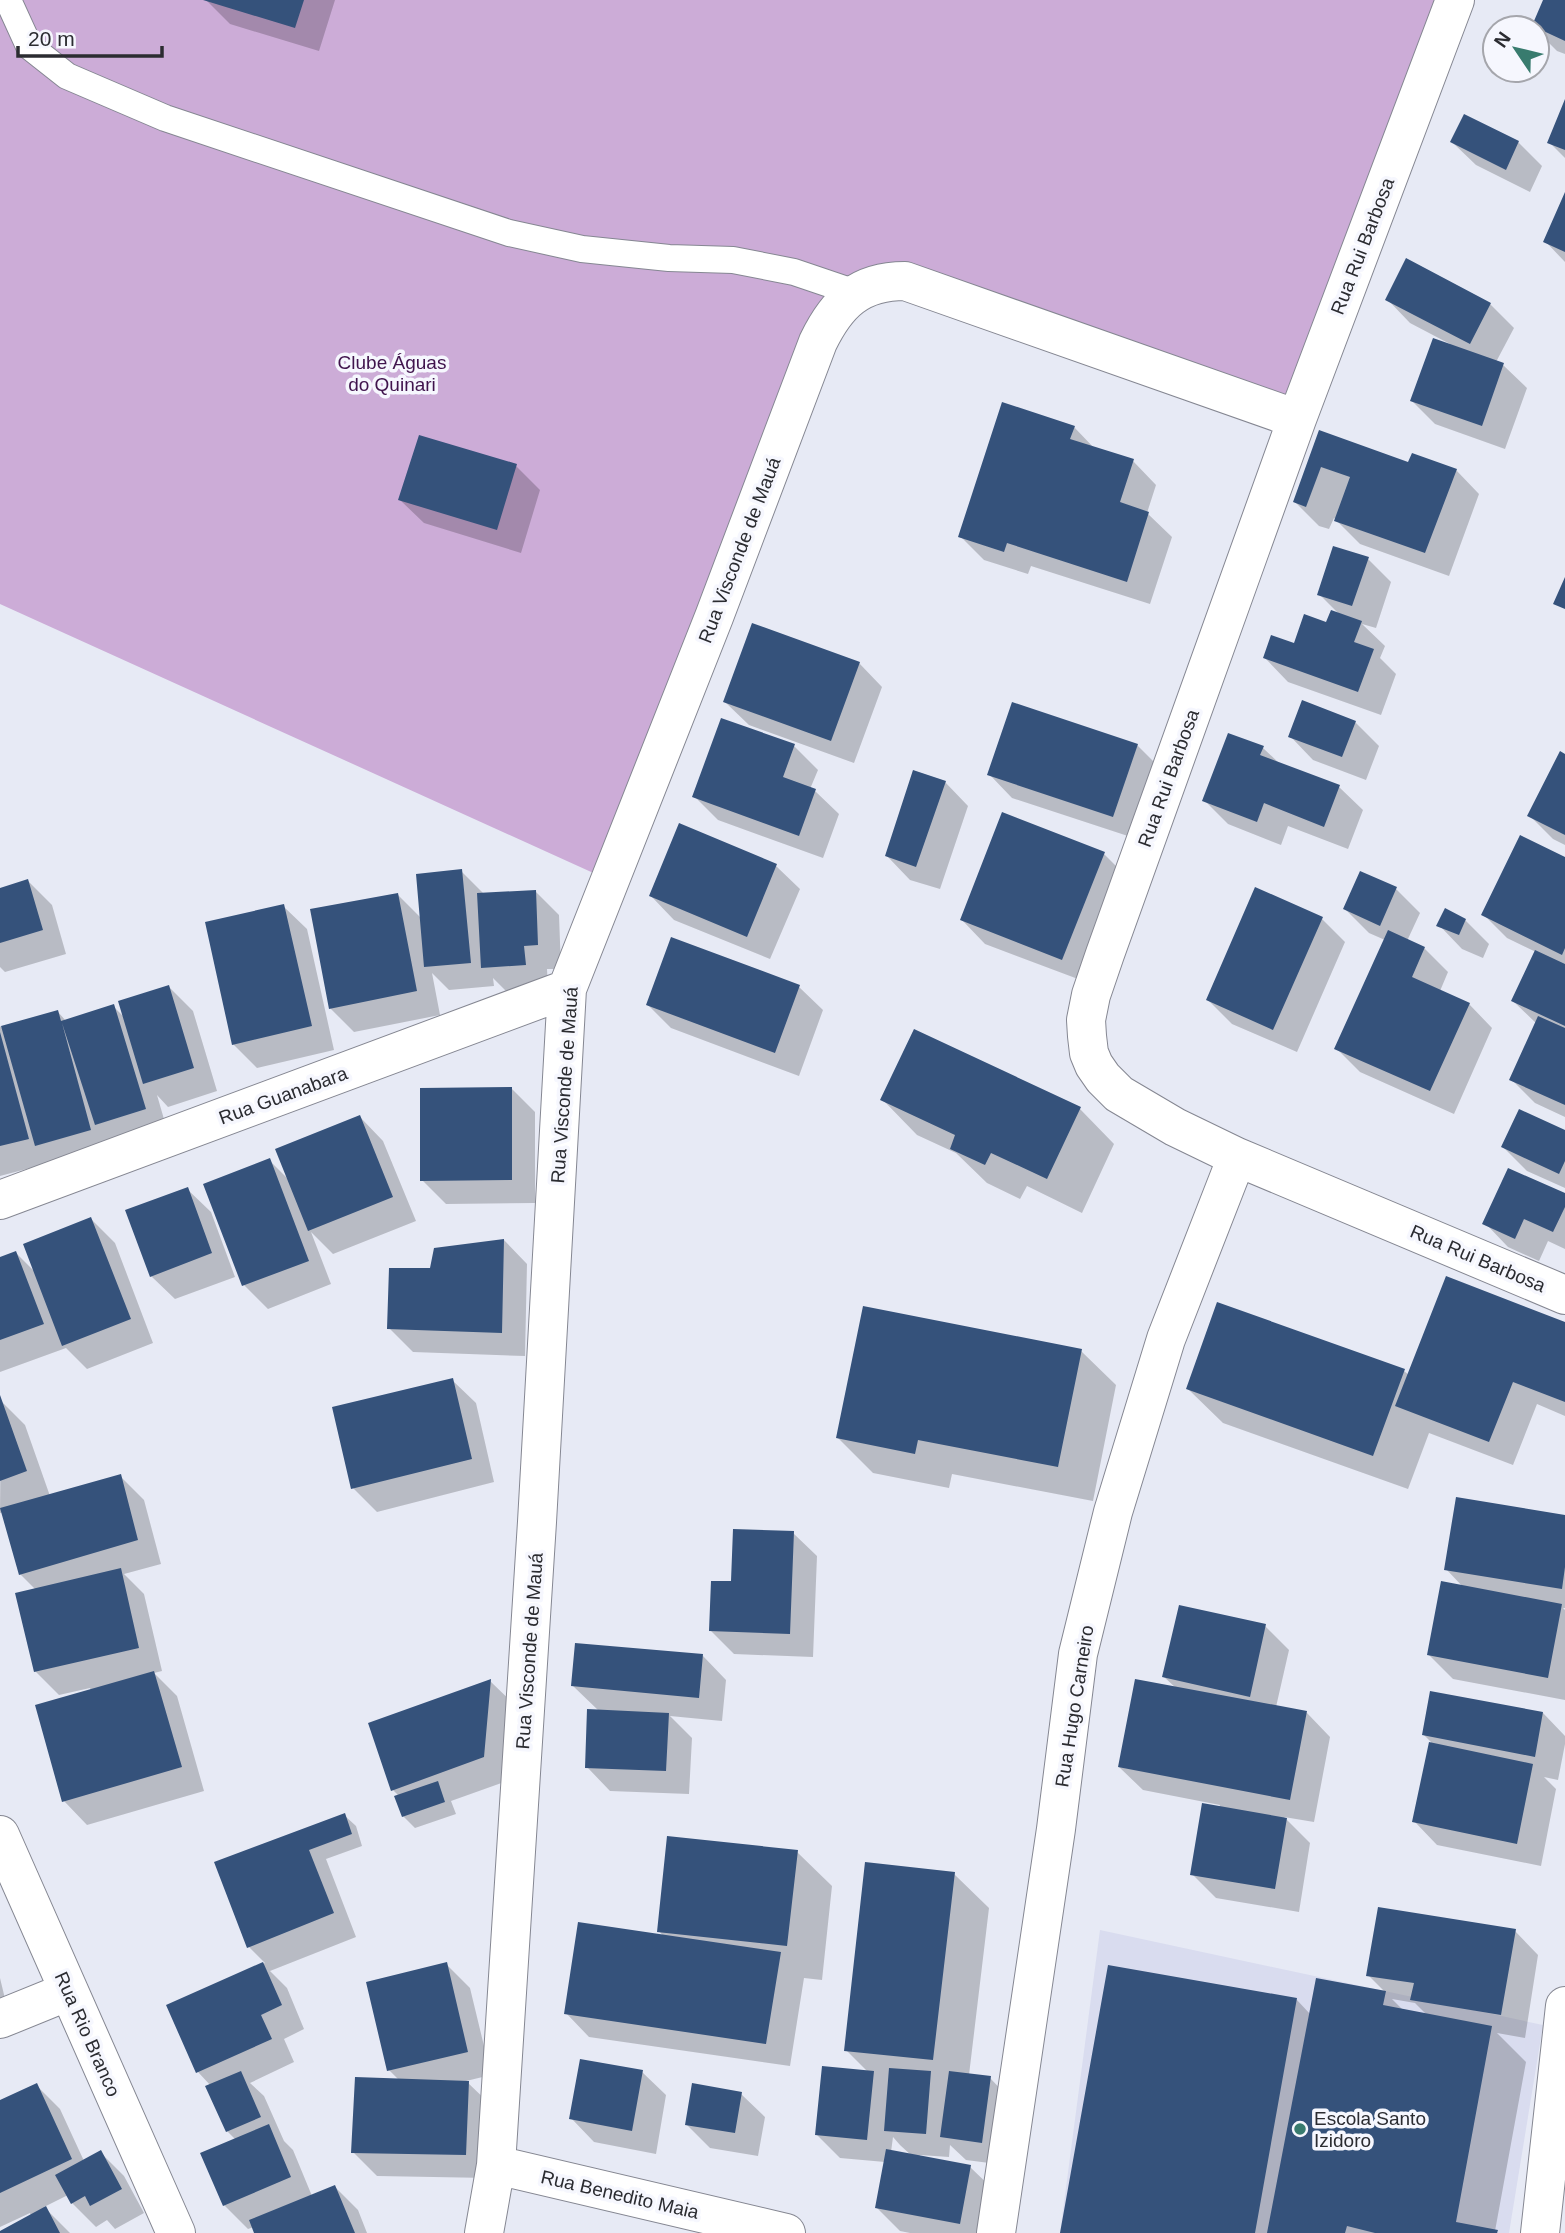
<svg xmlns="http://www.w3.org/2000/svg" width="1565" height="2233" font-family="Arial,sans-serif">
	<rect width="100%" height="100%" fill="#e7eaf5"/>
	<!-- built -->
	<path fill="#d9dcef" d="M1100,1930L1543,2025L1509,2233H1060Z"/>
	<!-- green -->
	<path fill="#ccacd7" d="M0,0H1436L1286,400L862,273L600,876L0,604Z"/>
	<!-- shadow -->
	<path fill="#0003" fill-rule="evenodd" d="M206,0H335L319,51L230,24Z
		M1545,0H1565V54L1557,51L1537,31V28H1534Z
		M1565,104V158L1549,142Z
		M1452,142H1518L1542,166L1530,192L1476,165Z
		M1565,196V262L1545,241Z
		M1387,299L1490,304L1514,328L1496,362L1503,365L1527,388L1505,449L1435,424L1412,401L1450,344L1410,323Z
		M1074,427L1095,449L1133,461L1156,485L1147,513L1172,537L1150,604L1031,566L1028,574L984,560L960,536Z
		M1320,433L1409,465L1456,470L1479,494L1449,576L1360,544L1334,518L1329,529L1319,526L1295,502Z
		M420,437L516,466L540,490L521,553L424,523L400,500Z
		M1368,559L1391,582L1376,628L1362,624L1385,646L1380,658L1396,674L1381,715L1288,682L1265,658L1295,645L1340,615L1319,594Z
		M859,663L882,687L854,763L749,725L725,702Z
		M1355,722L1379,746L1366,780L1313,760L1290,736Z
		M1229,735L1263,748L1280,764L1339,787L1363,810L1348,849L1288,826L1281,845L1228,824L1204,800Z
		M1137,745L1161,769L1137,839L1012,798L989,774Z
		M794,746L818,770L810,789L815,791L839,814L823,858L718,820L694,796Z
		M1565,755V845L1553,839L1529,815Z
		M945,782L968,806L940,889L910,880L887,856Z
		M1104,854L1127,877L1086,982L985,944L962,920Z
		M1565,859V1117L1535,1103L1511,1079L1537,1024L1513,1001L1536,952L1507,938L1483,914Z
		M776,866L800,889L770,959L674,920L651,896Z
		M461,871L485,895L535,891L559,915L561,969H547L548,988L506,991L493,978L494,986L449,990L432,973L440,1015L354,1032L330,1008L398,895L421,918Z
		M28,881L52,905L66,954L5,972L0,967V890Z
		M1396,889L1420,913L1407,941L1424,948L1448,972L1440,991L1469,1004L1492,1028L1454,1114L1360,1072L1337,1049L1385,940L1369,933L1345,909Z
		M283,906L307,929L334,1050L257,1068L233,1044Z
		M1445,911L1465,920L1489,944L1483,958L1462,949L1439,925Z
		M1322,919L1345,942L1297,1052L1232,1024L1208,1000Z
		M673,940L799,987L823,1010L799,1076L671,1028L648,1005Z
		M169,987L193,1011L217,1091L168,1107L157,1095L168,1133L120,1148L110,1138L114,1153L53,1162L0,1176V1026L2,1028L58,1012L66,1021L113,1006L124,1017Z
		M511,1088L535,1112V1203L446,1204L422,1180Z
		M883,1100L1080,1109L1114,1144L1082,1213L1027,1186L1020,1199L987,1183L956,1153L917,1135Z
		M360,1117L383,1141L416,1221L333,1254L311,1232L331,1284L268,1309L244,1285L206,1185L269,1160L289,1180Z
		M1565,1132V1188L1527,1171L1503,1147Z
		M187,1189L211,1212L235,1277L175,1299L151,1276Z
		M1565,1195V1249L1548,1241L1539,1261L1508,1247L1485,1223Z
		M91,1219L115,1243L153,1343L87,1369L66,1348L0,1372V1258L16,1253L35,1272Z
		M504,1240L527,1264L525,1356L413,1352L389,1328L431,1270Z
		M1565,1324V1416L1537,1404L1513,1465L1429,1433L1408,1489L1223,1423L1188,1389L1404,1371L1409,1375Z
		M1081,1351L1116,1385L1093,1501L952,1474L949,1488L873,1473L838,1438Z
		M452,1380L476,1403L494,1482L377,1512L353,1488Z
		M1,1401L25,1425L50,1496L120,1476L144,1500L161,1564L124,1574L144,1594L162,1671L154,1673L177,1696L204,1791L87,1825L64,1801L91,1691L90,1688L59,1695L35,1671L36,1590L20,1574L3,1512L0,1513Z
		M1565,1517V1608H1563L1565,1610V1700L1453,1679L1429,1655L1464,1588L1446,1569Z
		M793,1533L817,1556L813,1657L734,1654L711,1631L733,1583Z
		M1265,1626L1289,1650L1276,1707L1307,1713L1330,1737L1314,1822L1284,1817L1310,1843L1299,1912L1216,1898L1192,1874L1220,1805L1143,1790L1119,1767L1176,1688L1163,1676Z
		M703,1656L726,1680L722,1721L670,1716L692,1738L689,1794L610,1791L587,1767L599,1711L573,1686Z
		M490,1681L514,1704L507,1781L451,1801L456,1814L415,1828L403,1816L399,1796L393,1790Z
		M1543,1713L1565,1736V1744L1558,1780L1544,1777L1556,1789L1541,1866L1437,1845L1414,1821L1431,1742L1424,1735Z
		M344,1815L356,1826L362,1846L326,1859L356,1937L270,1971L287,1988L304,2029L284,2039L294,2062L250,2083L264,2096L284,2141L293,2150L312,2196L335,2187L358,2210L367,2233H256L254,2227L248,2229L224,2205L236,2140L227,2131L211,2086L198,2072L169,2006L265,1963L249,1947L216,1863Z
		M797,1852L832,1886L822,1980L804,1978L790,2066L589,2037L566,2013L664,1937L659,1931Z
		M954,1874L989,1908L969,2075L990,2078L1013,2102L1005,2165L966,2160L950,2145L949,2157L920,2155L919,2157L970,2167L994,2190L986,2233H910L900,2231L877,2208L885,2162L840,2158L817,2135L868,2072L846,2050ZM893,2137L900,2145L912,2156L891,2152Z
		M1515,1931L1538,1955L1525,2038L1497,2033L1526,2062L1495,2231L1498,2233H1062L1296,1999L1311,2015L1385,1992L1368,1975ZM1392,1999L1415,2003L1428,2016L1404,2011Z
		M446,1964L470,1988L491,2075L466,2081L492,2106L489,2178L377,2176L353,2152L399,2080L389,2070Z
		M0,1978L7,2007L0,2008Z
		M642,2072L666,2095L656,2154L594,2142L571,2118Z
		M36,2085L60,2109L84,2161L100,2152L124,2176L144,2213L115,2229L107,2220L96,2227L72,2203L68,2195L44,2207L70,2233H0L31,2216L30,2213L0,2227V2102Z
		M741,2094L765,2117L758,2156L710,2148L687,2125Z"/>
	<!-- building -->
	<path fill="#35527b" d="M203,0H304L295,28Z
		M1543,0H1565V41L1537,28H1531Z
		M1565,99V150L1547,143Z
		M1464,114L1519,141L1506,170L1450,142Z
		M1565,192V252L1543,242Z
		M1406,258L1491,303L1470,344L1385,300Z
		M1433,338L1504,363L1482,426L1410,401Z
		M1002,402L1075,426L1070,439L1134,459L1120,502L1149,512L1127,582L1007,543L1004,552L958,537Z
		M1319,430L1408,462L1412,453L1457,469L1425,553L1334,521L1350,477L1321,467L1306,507L1293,502Z
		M419,435L517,464L497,530L398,500Z
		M1333,546L1369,557L1352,606L1317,595Z
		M1565,577V609L1553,604Z
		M1331,610L1362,621L1354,642L1374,649L1358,692L1263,658L1271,635L1294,643L1304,614L1326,622Z
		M752,623L860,662L831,741L723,702Z
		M1302,700L1356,721L1342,757L1288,737Z
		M1012,702L1138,744L1113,817L987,775Z
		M721,718L795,744L783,777L816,789L799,836L692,797Z
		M1228,733L1264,746L1260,755L1340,785L1324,827L1264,803L1257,822L1202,801Z
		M1560,751L1565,754V835L1527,816Z
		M913,770L946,781L916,867L885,856Z
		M1002,812L1105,852L1062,960L960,920Z
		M679,823L777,864L747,937L649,896Z
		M1520,835L1565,857V948L1562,955L1481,915Z
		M462,869L471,963L424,967L416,874Z
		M1360,871L1397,887L1380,926L1343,909Z
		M28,879L43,930L0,943V888Z
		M1255,887L1323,917L1273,1030L1206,1000Z
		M536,890L538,945L524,946L526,965L481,968L477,893Z
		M398,893L417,991L329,1009L310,909Z
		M284,904L312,1026L232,1045L205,922Z
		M1445,908L1466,919L1459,935L1436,926Z
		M1388,930L1425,947L1412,977L1470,1003L1430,1091L1334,1049Z
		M671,937L800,985L775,1053L646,1005Z
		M1535,950L1565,964V1026L1511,1001Z
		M169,985L194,1068L143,1084L118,1001Z
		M114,1004L146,1109L95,1125L62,1023L91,1130L35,1146L1,1026L58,1010L61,1021Z
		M1538,1016L1565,1028V1105L1509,1080Z
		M914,1029L1081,1107L1047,1179L991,1153L985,1165L950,1149L955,1135L880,1100Z
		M0,1032L29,1139L0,1146Z
		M512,1087V1180L420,1181V1088Z
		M1519,1109L1565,1130V1161L1559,1174L1501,1147Z
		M360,1115L393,1197L308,1231L275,1149Z
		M270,1158L309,1261L242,1286L203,1184Z
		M1508,1168L1565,1193V1207L1553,1232L1524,1219L1515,1239L1482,1224Z
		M188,1187L212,1253L150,1277L125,1210Z
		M91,1217L131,1319L62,1346L23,1244Z
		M504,1239L502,1333L387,1329L389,1268H430L434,1248Z
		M16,1251L44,1324L0,1340V1257Z
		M1446,1276L1565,1322V1402L1513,1382L1489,1442L1395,1406Z
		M1217,1302L1405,1369L1373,1456L1186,1389Z
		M863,1306L1082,1349L1058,1467L918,1440L915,1454L836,1438Z
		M453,1378L472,1459L351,1489L332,1407Z
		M0,1395L27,1471L0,1481Z
		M121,1474L138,1540L19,1575L0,1508Z
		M1456,1497L1565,1515V1567L1562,1589L1444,1570Z
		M733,1529L794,1531L790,1634L709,1631L711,1581H731Z
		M121,1568L139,1648L34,1672L15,1593Z
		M1441,1581L1562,1604L1548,1678L1427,1655Z
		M1179,1605L1266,1624L1250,1697L1162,1677Z
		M575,1643L703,1654L699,1698L571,1686Z
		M154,1671L182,1767L62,1802L35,1705Z
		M491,1679L484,1757L391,1791L368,1723Z
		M1135,1679L1307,1711L1290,1800L1118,1767Z
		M1430,1691L1543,1712L1535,1757L1422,1735Z
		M587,1709L669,1713L666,1771L585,1768Z
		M1429,1742L1533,1764L1517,1844L1412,1822Z
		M438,1781L445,1802L402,1817L394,1796Z
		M1202,1803L1287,1818L1275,1889L1190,1875Z
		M345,1813L352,1834L309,1850L334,1913L247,1948L214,1862Z
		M667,1836L798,1850L787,1946L657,1932Z
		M865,1862L955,1872L933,2060L844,2051Z
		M1378,1907L1516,1929L1501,2015L1410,2000L1414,1983L1366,1976Z
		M578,1922L781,1952L766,2044L564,2014Z
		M263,1962L282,2005L261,2015L272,2039L196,2073L166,2005Z
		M447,1962L468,2052L387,2071L366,1982Z
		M1108,1965L1297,1998L1255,2233H1060Z
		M1316,1978L1386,1991L1383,2005L1492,2026L1456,2222L1498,2230L1497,2233H1375L1347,2226L1345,2233H1267Z
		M580,2059L643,2070L632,2131L569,2119Z
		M822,2066L874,2071L867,2140L815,2135Z
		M889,2068L931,2071L926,2134L884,2131Z
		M241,2071L261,2117L226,2132L205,2086Z
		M949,2071L991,2076L982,2143L940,2137Z
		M355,2077L469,2081L466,2155L351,2153Z
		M37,2083L72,2159L0,2193V2100Z
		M692,2083L742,2092L735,2133L685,2125Z
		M269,2124L291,2177L223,2206L200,2153Z
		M886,2149L971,2165L960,2224L875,2208Z
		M101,2150L122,2189L90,2206L85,2196L71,2204L55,2175Z
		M335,2185L355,2233H254L249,2220Z
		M46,2206L60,2233H0V2231Z"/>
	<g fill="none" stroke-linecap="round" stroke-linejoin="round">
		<!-- lane casing -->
		<g stroke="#858792" stroke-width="28">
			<path id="lane" d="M8,0L29,46L67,76L165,118L509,233L582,249L669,258L733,260L794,272L856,293"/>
		</g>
		<!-- street casing -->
		<g stroke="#858792" stroke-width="40">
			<path id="street" d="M1455,0L1297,419L1105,954L1091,995L1086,1020L1087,1036L1089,1053L1094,1065L1103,1078L1119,1094L1175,1127L1237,1157L1565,1295
				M0,1200L567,989
				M0,1835L176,2233
				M0,2019L69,1991
				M496,2165L786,2233
				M484,2233L496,2165L537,1522L567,989L714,617L818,342C837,303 859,281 905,281L1297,419
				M996,2233L1056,1829L1078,1654L1113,1512L1166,1339L1237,1157
				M1540,2233L1565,2006"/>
		</g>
		<!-- lane -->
		<use href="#lane" stroke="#fff" stroke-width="26"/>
		<!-- street -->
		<use href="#street" stroke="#fff" stroke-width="38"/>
	</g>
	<!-- markers -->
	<circle fill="#387b6e" stroke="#f6f7fe" stroke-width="2.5" cx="1300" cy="2129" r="7"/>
	<g text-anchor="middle" stroke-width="7" stroke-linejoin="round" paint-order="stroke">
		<!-- street labels -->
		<g font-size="19" fill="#2b2c31" stroke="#f6f7fe">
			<text transform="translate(1362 246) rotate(-69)" y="7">Rua Rui Barbosa</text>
			<text transform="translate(739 550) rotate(-69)" y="7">Rua Visconde de Mauá</text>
			<text transform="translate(1168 778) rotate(-70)" y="7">Rua Rui Barbosa</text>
			<text transform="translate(564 1085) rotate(-86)" y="7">Rua Visconde de Mauá</text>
			<text transform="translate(283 1095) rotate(-20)" y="7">Rua Guanabara</text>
			<text transform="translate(1478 1258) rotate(23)" y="7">Rua Rui Barbosa</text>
			<text transform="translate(529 1651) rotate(-86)" y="7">Rua Visconde de Mauá</text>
			<text transform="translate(1074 1706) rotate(-81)" y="7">Rua Hugo Carneiro</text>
			<text transform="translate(88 2034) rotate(66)" y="7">Rua Rio Branco</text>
			<text transform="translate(620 2194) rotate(13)" y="7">Rua Benedito Maia</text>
		</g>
		<!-- park labels -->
		<g font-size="19" fill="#40144d" stroke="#f6f7fe">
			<text x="392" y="369">Clube Águas<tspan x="392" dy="22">do Quinari</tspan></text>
		</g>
		<!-- poi labels -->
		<g font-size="19" fill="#2b2c31" stroke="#f6f7fe" text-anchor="start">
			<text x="1314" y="2125">Escola Santo<tspan x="1314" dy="22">Izidoro</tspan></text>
		</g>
	</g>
	<!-- north arrow -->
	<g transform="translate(1516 49) rotate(305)"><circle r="33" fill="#f6f7fe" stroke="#a5a6ac" stroke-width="2"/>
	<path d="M0-5L12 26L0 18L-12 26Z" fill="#387b6e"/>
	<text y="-10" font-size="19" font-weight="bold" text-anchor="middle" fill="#2b2c31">N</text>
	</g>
	<!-- scale -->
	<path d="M18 46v10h144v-10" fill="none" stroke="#2b2c31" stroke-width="3.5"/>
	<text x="28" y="46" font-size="21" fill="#2b2c31" stroke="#f6f7fe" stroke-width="5" paint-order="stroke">20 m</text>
</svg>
